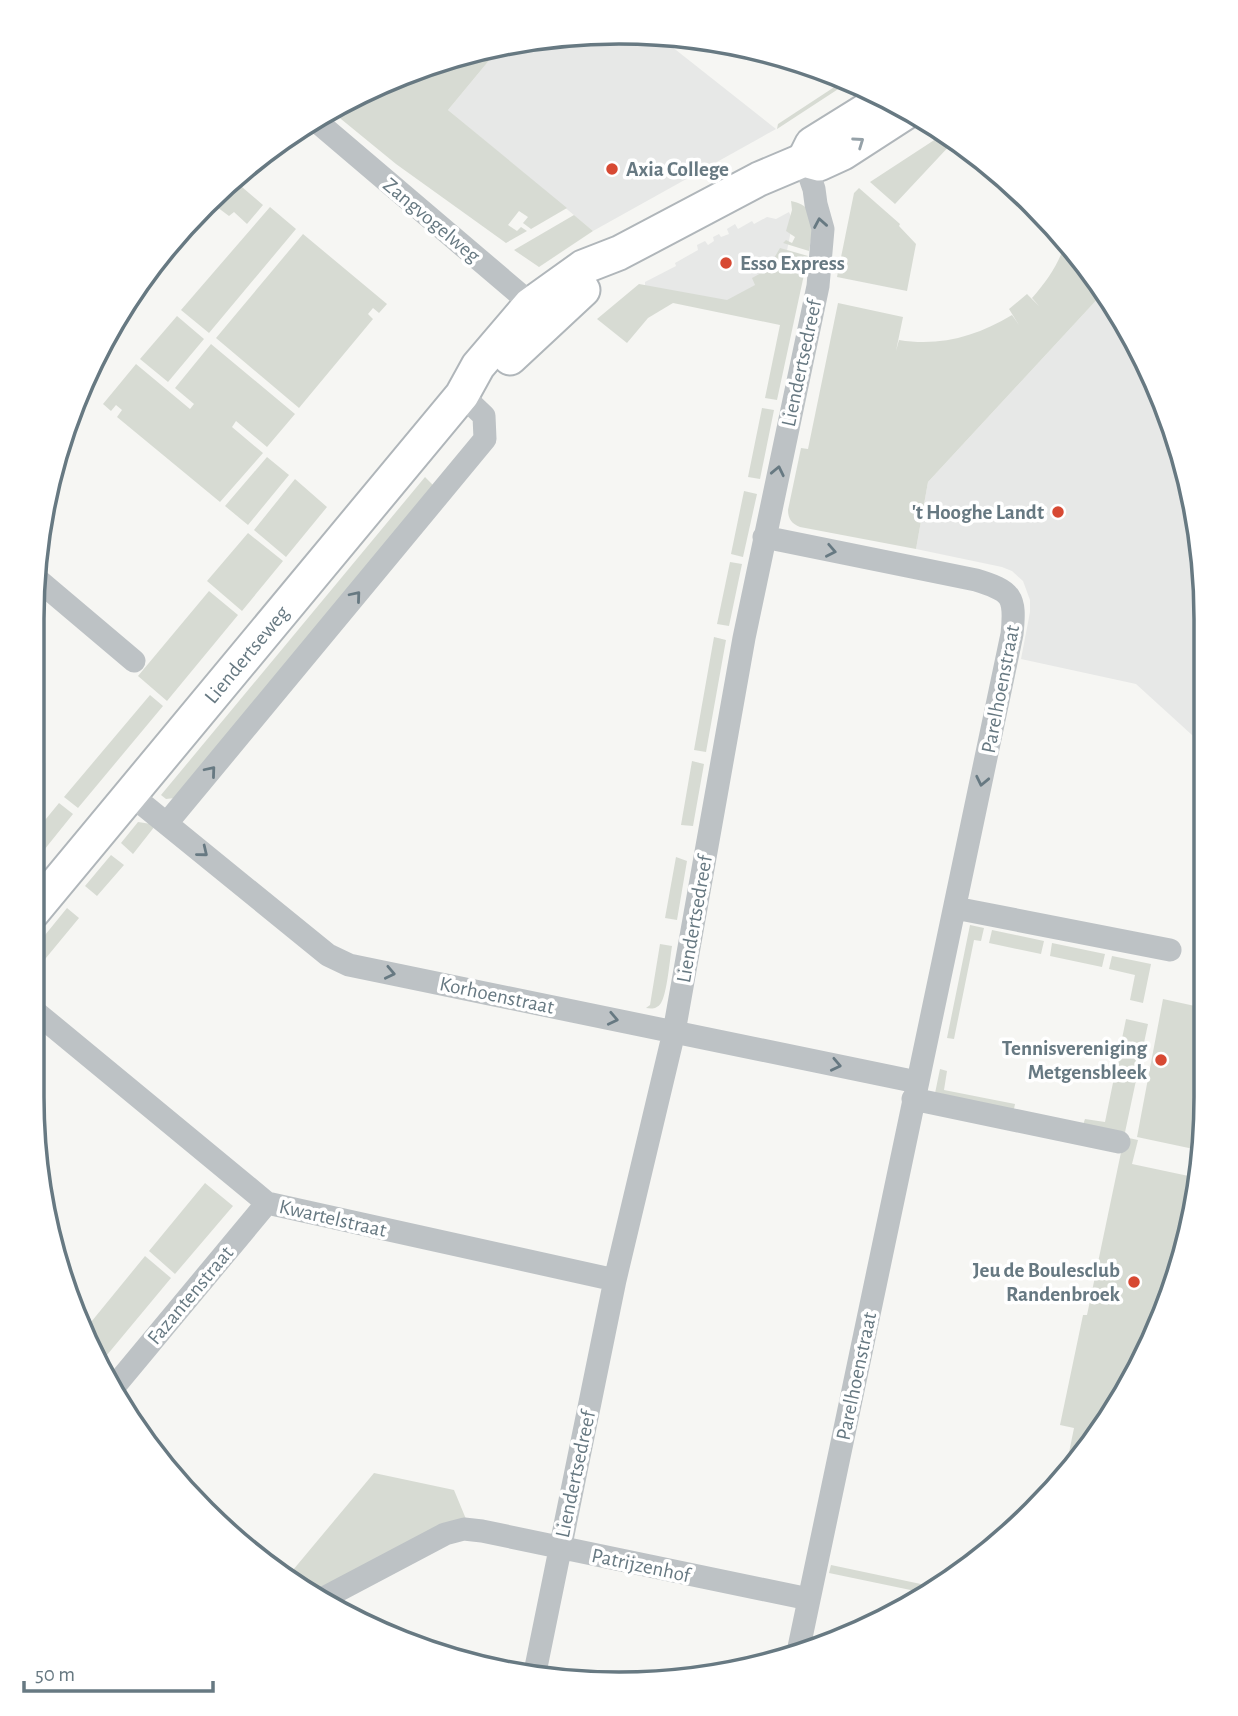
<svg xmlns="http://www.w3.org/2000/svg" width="1238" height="1716" font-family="'Alegreya Sans',sans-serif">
	<rect width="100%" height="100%" fill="#f6f6f3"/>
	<!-- built -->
	<path fill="#e7e8e7" d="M580,33L657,35L776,129L593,231L448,110L501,46Z
		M789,212L793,221L783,270L725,302L645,286V282L676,266L675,263L698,250L697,245L705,241L708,245L714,241L713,237L719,234L721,237L729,234L727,229L735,224L738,229L752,221L754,224L767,217L776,219Z
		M1103,293L1162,394L1201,542L1203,745L1136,684L1021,659L1030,612V600L1023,581L1012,571L1002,567L916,549L928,482Z"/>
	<!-- green -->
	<path fill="#d7dbd3" d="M501,46L448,110L567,208L531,229L523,223L528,217L519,211L508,225L517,231L521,227L527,231L506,243L396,164L330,110L359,92L467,52Z
		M845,80L849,82L777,129L778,124Z
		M945,133L1006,177L1049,223L1029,206L1026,208L953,142L895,204L870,182Z
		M235,181L263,205L247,224L234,212L229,216L213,204Z
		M859,188L900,224L899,226L916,244L907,291L837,277L854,193Z
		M791,201C819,206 813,229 809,251L783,243L786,240L792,243L795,237L786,231L792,210Z
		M270,207L296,229L209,333L181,310Z
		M574,215L593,231L539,267L514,250Z
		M303,234L387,304L379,313L373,308L368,314L373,319L299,408L216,338Z
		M1066,241L1085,261L1103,293L928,482L916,549L800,527C792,524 788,519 788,510L801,448L808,449L838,303L903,317L896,351L899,340C940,347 977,336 1012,315L1019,325L1009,309L1027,294L1039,306L1032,298C1048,280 1059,263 1066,241Z
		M780,248L808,256L777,400L765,398L780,325L673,303L648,318L627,343L597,319L639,284L727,300L755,285L752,278L767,270Z
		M177,316L204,339L168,382L140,359Z
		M211,344L295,414L267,447L236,421L232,427L263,453L220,502L117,417L122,410L116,405L111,411L103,404L136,364L190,409L194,404L175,388Z
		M762,408L774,410L760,479L748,477Z
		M267,457L289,475L248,525L225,506Z
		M425,477L434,486L175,798L166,799L161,795Z
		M295,479L327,507L286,557L254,530Z
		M744,491L757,494L743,557L731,554Z
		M248,533L283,561L242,611L207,581Z
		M730,562L742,564L729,626L717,624Z
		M209,591L238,615L167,701L138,676Z
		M714,637L726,640L706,752L694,750Z
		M150,695L163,706L78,808L64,797Z
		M692,761L704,764L693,826L681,825Z
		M59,803L73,814L32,865V836Z
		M138,822L151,824L155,826L133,854L121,843Z
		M111,855L124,865L97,896L85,886Z
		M676,857L687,861L677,920L665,918Z
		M67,908L79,918L41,964L32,956V951Z
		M970,925L984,928L981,941L974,940L954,1039L947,1038Z
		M992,930L1044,941L1041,954L989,943Z
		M1052,943L1105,954L1102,967L1050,956Z
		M660,944L672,946C670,958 667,994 661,1003C657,1009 652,1009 646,1008L650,1005Z
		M1112,956L1151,964L1143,1003L1130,1000L1135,975L1109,969Z
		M1163,999L1204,1008L1205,1136L1203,1151L1137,1137Z
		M1126,1019L1148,1024L1124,1137L1138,1140L1132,1164L1198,1178L1186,1249L1146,1357L1063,1482L1074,1428L1060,1425L1083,1315H1087L1124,1138L1082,1128L1085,1119L1105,1122Z
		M940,1069L947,1071L944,1090L1015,1104L1013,1114L934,1098Z
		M205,1183L233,1206L175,1274L149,1251Z
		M145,1256L171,1278L102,1361L87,1327Z
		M374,1473L454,1490L466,1519L313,1593L288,1576Z
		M831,1565L935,1587L925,1593L829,1573Z"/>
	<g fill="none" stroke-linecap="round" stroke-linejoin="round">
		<!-- secondary casing -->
		<g stroke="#b0b6ba" stroke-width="37">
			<g id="secondary">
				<path d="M804,160L812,144L886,98"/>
				<path d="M510,358L583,290"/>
				<path id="s1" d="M32,913L462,395L478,366L530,305L583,267L619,253L759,179L804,160L819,164L843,153L911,109"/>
			</g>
		</g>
		<!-- street -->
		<path stroke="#bdc2c5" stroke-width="23" d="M315,120L523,297L539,315
			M764,537L976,580C1012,591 1016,596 1012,634L798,1652
			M37,579L134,661
			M130,794L328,955L349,965L917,1082
			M167,823L485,439L484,416L462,395
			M955,908L1170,950
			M32,1009L267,1203L615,1280
			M913,1099L1119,1142
			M114,1387L267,1203
			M322,1599L445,1534L464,1529L482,1531L809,1599
			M534,1677L615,1280L674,1032L744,638L818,286L823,229L816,204L814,189L804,160"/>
		<!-- secondary -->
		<use href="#secondary" stroke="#fff" stroke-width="33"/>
	</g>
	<!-- one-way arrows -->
	<defs><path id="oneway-chevron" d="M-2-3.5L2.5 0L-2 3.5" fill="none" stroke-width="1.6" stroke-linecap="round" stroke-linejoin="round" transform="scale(1.75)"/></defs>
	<use stroke="#95a1a8" href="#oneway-chevron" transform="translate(859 142) rotate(-35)"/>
	<g stroke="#677982">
		<use href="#oneway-chevron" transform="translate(820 223) rotate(-100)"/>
		<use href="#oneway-chevron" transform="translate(778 471) rotate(-78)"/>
		<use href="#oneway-chevron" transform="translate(831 551) rotate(11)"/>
		<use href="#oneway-chevron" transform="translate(356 596) rotate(-50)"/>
		<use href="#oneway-chevron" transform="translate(211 771) rotate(-50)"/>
		<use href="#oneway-chevron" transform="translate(982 781) rotate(102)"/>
		<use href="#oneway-chevron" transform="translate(203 852) rotate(39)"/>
		<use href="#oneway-chevron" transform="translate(390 973) rotate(12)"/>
		<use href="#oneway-chevron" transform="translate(613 1019) rotate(12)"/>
		<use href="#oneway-chevron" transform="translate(836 1065) rotate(12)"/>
	</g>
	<!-- markers -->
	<g fill="#d74933" stroke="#fff" stroke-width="2.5">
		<circle cx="612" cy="169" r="7"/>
		<circle cx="726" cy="263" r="7"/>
		<circle cx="1058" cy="512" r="7"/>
		<circle cx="1161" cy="1060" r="7"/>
		<circle cx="1134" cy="1282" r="7"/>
	</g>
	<g text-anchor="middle" stroke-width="7" stroke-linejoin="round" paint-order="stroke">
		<!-- poi labels -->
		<g font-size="21" font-weight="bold" fill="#677982" stroke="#fff" text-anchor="end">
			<text x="626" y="176" text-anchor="start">Axia College</text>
			<text x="740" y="270" text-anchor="start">Esso Express</text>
			<text x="1044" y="519">'t Hooghe Landt</text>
			<text x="1147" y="1055">Tennisvereniging<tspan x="1147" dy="24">Metgensbleek</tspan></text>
			<text x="1120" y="1277">Jeu de Boulesclub<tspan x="1120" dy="24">Randenbroek</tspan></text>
		</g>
		<!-- street labels -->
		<g font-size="21" fill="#677982" stroke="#fff">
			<text transform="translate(432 220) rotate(40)" y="7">Zangvogelweg</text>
			<text transform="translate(801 363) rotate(-78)" y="7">Liendertsedreef</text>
			<text dy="7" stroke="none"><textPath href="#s1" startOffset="336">Liendertseweg</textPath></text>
			<text transform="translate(1000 689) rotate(-79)" y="7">Parelhoenstraat</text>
			<text transform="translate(694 919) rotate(-80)" y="7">Liendertsedreef</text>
			<text transform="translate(497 995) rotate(12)" y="7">Korhoenstraat</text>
			<text transform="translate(333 1218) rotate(13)" y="7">Kwartelstraat</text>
			<text transform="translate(190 1295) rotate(-50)" y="7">Fazantenstraat</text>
			<text transform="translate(856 1376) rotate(-78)" y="7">Parelhoenstraat</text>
			<text transform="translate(575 1474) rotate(-78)" y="7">Liendertsedreef</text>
			<text transform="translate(641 1565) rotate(12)" y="7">Patrijzenhof</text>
		</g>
	</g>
	<!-- crop -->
	<path d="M0 0H1238V1716H0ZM619 44H619A575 575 0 0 1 1194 619V1097A575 575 0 0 1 619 1672H619A575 575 0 0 1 44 1097V619A575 575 0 0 1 619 44Z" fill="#fff" fill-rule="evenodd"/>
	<path fill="none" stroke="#677982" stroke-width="3.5" d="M619 44H619A575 575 0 0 1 1194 619V1097A575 575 0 0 1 619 1672H619A575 575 0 0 1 44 1097V619A575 575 0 0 1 619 44Z"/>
	<!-- scale -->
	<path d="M24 1681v10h189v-10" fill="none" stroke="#677982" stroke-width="3.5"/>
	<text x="35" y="1681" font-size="21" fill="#677982" stroke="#ffffff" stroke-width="5" paint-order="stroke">50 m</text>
</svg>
